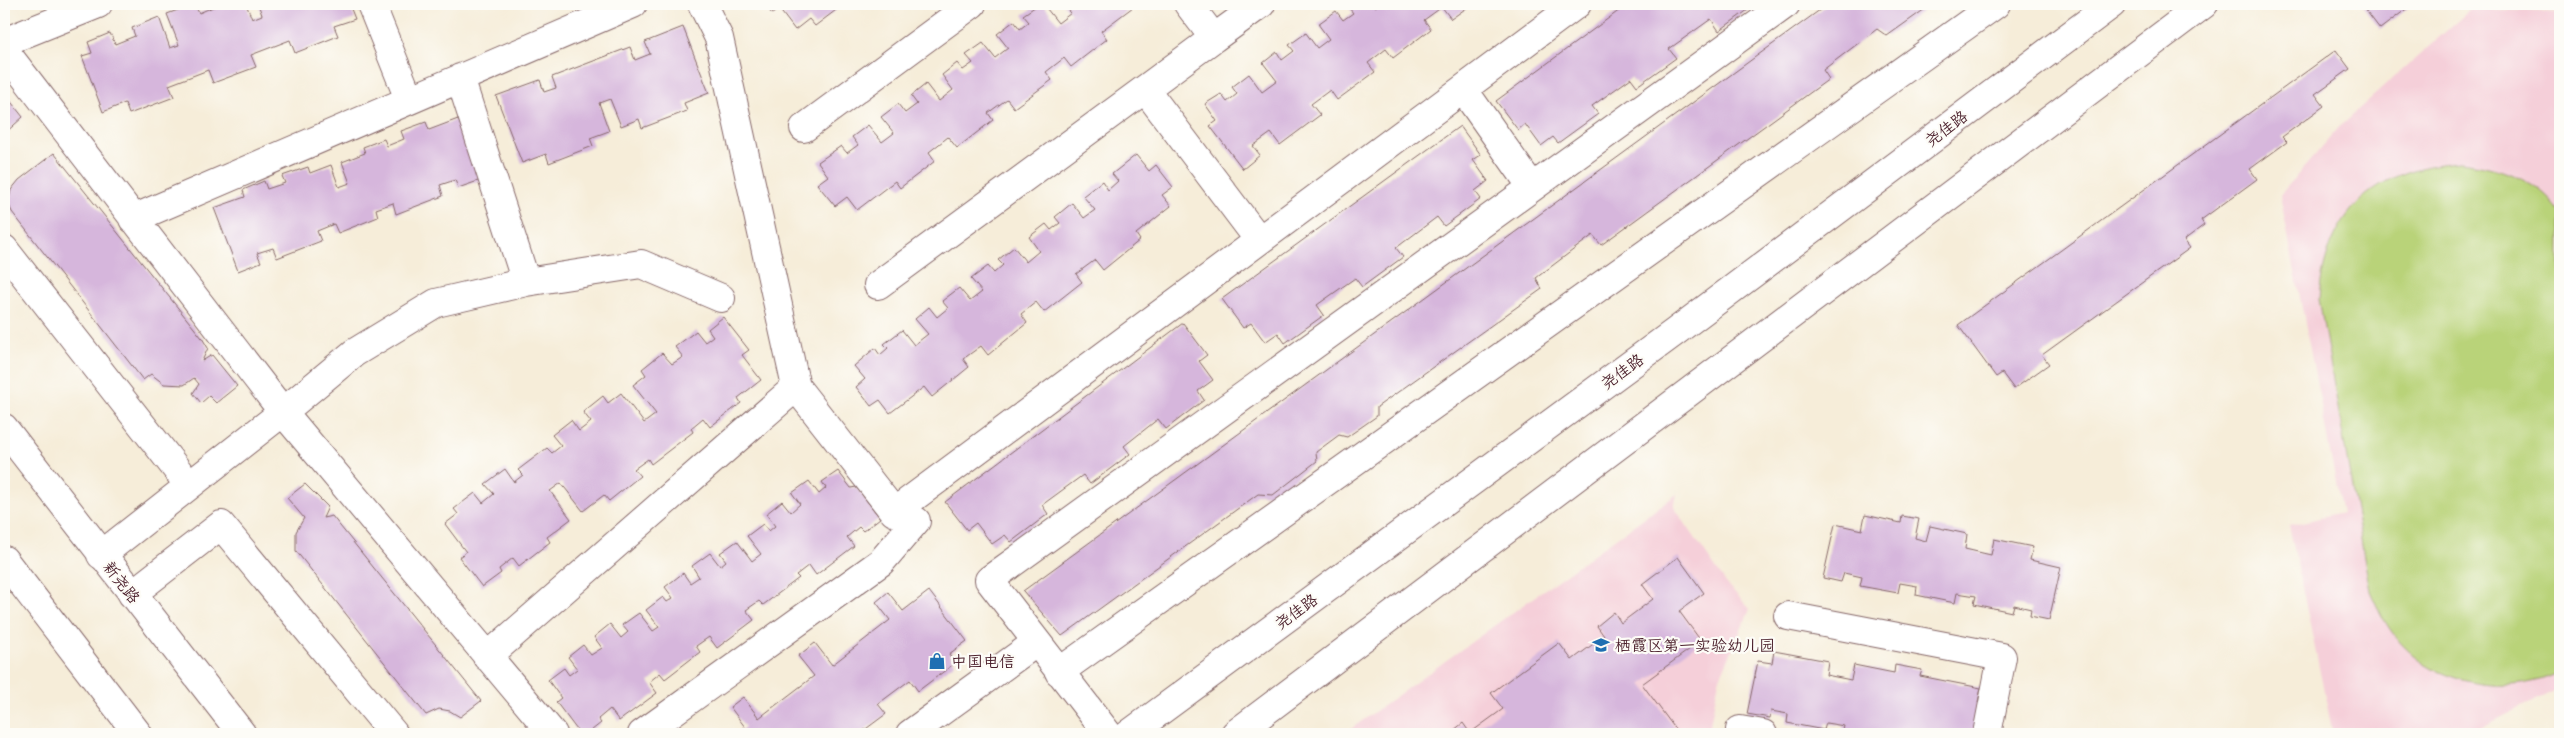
<svg xmlns="http://www.w3.org/2000/svg" width="2564" height="738" font-family="Itim,'LXGW WenKai TC',sans-serif">
	<rect width="100%" height="100%" fill="#fdfcf7"/>
	<filter id="ink" filterUnits="userSpaceOnUse"><feTurbulence type="fractalNoise" baseFrequency=".02" numOctaves="2"/><feDisplacementMap in="SourceGraphic" scale="10" xChannelSelector="R" yChannelSelector="G"/><feConvolveMatrix kernelMatrix="1 2 1 2 8 2 1 2 1" color-interpolation-filters="sRGB"/></filter>
	<filter id="wash" filterUnits="userSpaceOnUse"><feTurbulence type="fractalNoise" baseFrequency=".0096" numOctaves="4" result="noise"/><feDisplacementMap in="SourceGraphic" scale="20" xChannelSelector="R" yChannelSelector="G"/><feGaussianBlur stdDeviation="1.12" result="paint"/><feColorMatrix in="noise" values="0 0 0 0 0 0 0 0 0 0 0 0 0 0 0 0 0 1.4 0 .05"/><feComposite in="paint" operator="in"/></filter>
	<g filter="url(#wash)">
		<rect width="100%" height="100%" fill="#f6edd9"/>
		<!-- built -->
		<path fill="#f5cfd9" d="M2472,8L2560,13V688L2468,734H2333L2289,525L2342,513L2280,195L2342,124Z
			M1677,494L1674,507L1726,583L1750,609L1719,680L1708,734H1344Z"/>
		<!-- green -->
		<path fill="#b9d379" stroke="#827952" d="M2459,162C2498,166 2536,179 2560,212V672C2508,698 2437,685 2399,641C2386,626 2378,609 2370,591L2319,299C2326,214 2374,168 2459,162Z"/>
		<g id="blocks">
			<!-- building -->
			<path fill="#d6b6dc" d="M194,4L199,13L220,4H246L252,19L262,15L258,4H349L355,19L334,26L338,36L295,53L290,40L251,55L256,67L213,83L208,70L169,85L174,97L129,114L125,103L103,112L82,56L92,53L88,42L110,33L115,44L135,36L132,28L159,17L170,48L179,45L167,14Z
				M764,4H844L815,26L809,19L795,30L779,9L772,14Z
				M1039,4H1043L1058,23L1071,13L1063,4H1137L1101,31L1107,39L1071,67L1064,58L1046,72L1052,80L1014,108L1007,99L988,113L993,120L957,148L948,137L929,152L935,161L900,188L895,181L857,210L847,197L835,206L817,184L828,176L818,162L841,146L847,153L858,145L852,137L868,125L882,142L894,133L881,117L898,104L905,113L917,104L911,96L926,84L939,101L953,90L942,75L957,63L963,70L973,63L966,55L983,43L995,58L1008,48L997,34L1014,21L1020,29L1029,22L1023,15Z
				M1346,4H1372L1375,7L1379,4H1472L1451,19L1442,7L1424,20L1431,29L1393,58L1386,49L1368,63L1375,72L1337,100L1330,90L1311,104L1320,115L1280,145L1271,133L1253,146L1260,155L1243,169L1210,126L1217,121L1205,104L1221,94L1227,102L1237,94L1232,87L1249,74L1262,92L1277,81L1263,63L1277,52L1282,60L1294,51L1289,45L1306,33L1317,48L1329,39L1318,24L1336,11L1343,20L1353,13Z
				M1628,4H1756L1719,31L1711,19L1669,49L1676,58L1637,86L1631,78L1592,106L1598,114L1558,143L1553,137L1541,146L1525,124L1518,130L1496,101Z
				M1828,4H1932L1887,36L1877,29L1823,70L1829,79L1601,245L1593,235L1536,278L1542,289L1377,407V416L1347,437L1339,435L1316,452L1317,461L1273,495L1258,494L1062,636L1023,591Z
				M2361,4H2413L2380,29Z
				M683,27L709,93L684,103L687,111L642,128L639,119L621,126L610,99L599,103L609,131L590,138L593,146L549,163L546,154L522,163L496,96L540,80L544,92L556,88L552,77L630,47L635,60L650,54L645,42Z
				M2336,50L2350,69L2315,94L2324,106L2282,137L2287,142L2250,169L2257,179L2201,220L2204,225L2184,240L2190,248L2042,355L2049,364L2014,389L2002,373L1996,377L1958,325Z
				M4,93L23,117L4,134Z
				M458,119L481,180L458,188L455,180L440,185L443,196L396,214L393,203L376,209L378,217L338,233L334,224L317,231L321,241L277,258L273,248L257,253L261,262L238,271L214,208L245,197L243,190L264,181L267,189L285,183L282,176L308,167L310,173L331,165L339,187L350,183L342,162L365,153L363,147L384,139L387,146L404,139L401,131L426,122L429,130Z
				M1460,126L1481,155L1473,160L1488,181L1475,191L1481,199L1444,226L1437,217L1396,248L1403,257L1362,287L1355,278L1317,305L1324,315L1285,343L1278,333L1265,342L1251,323L1243,328L1222,299Z
				M54,153L202,338L208,348L202,361L212,355L237,386L216,403L209,396L201,403L193,393L199,384L194,378L184,385L164,384L151,374L143,380L12,212L8,203L11,190L19,180Z
				M1136,155L1149,171L1156,165L1173,187L1162,195L1171,206L1136,234L1140,240L1103,270L1095,260L1076,274L1082,282L1044,312L1036,302L1021,314L1027,323L988,355L981,346L963,359L969,367L932,397L924,387L890,413L880,400L871,406L856,387L865,379L854,366L875,348L880,355L888,348L884,344L902,330L914,345L928,334L915,319L929,307L937,317L948,308L942,301L959,288L970,301L982,292L971,279L988,266L994,273L1003,265L998,260L1014,247L1026,262L1039,251L1029,237L1046,224L1051,230L1060,223L1055,217L1072,203L1084,218L1095,210L1083,196L1102,181L1108,190L1118,181L1112,174Z
				M723,317L749,350L742,355L761,380L738,398L741,403L710,427L703,418L691,428L693,432L651,464L648,459L634,469L640,476L609,501L604,495L583,511L561,483L550,491L571,519L547,537L550,542L519,566L513,558L499,569L501,573L482,587L459,557L466,552L445,524L458,514L454,509L475,493L483,503L494,494L485,484L505,469L514,482L523,475L518,470L547,448L552,453L561,446L552,435L571,420L579,431L591,422L583,412L603,396L608,403L621,393L644,423L656,414L633,385L646,375L642,369L662,353L672,364L683,357L675,347L696,331L705,342L713,336L708,329Z
				M1183,323L1207,355L1199,361L1213,380L1198,391L1204,400L1166,429L1158,419L1124,446L1130,454L1090,484L1083,475L1042,505L1048,514L1011,542L1005,535L992,544L976,523L967,530L945,502Z
				M838,471L851,488L856,487L880,518L863,531L859,527L847,537L854,546L816,575L809,565L796,575L799,578L763,605L759,601L746,610L754,620L717,648L709,637L696,646L700,652L665,679L660,673L649,682L657,693L619,721L610,709L598,719L601,723L587,734H580L556,702L561,698L548,680L564,668L569,675L577,669L568,657L583,645L591,655L602,648L594,637L610,624L621,638L628,632L622,625L639,613L653,631L659,627L646,610L663,597L667,602L673,598L665,587L683,573L690,583L699,577L692,566L710,553L720,566L726,561L720,553L737,541L752,561L761,554L747,536L763,524L769,531L775,526L766,514L782,501L791,512L800,504L792,493L809,481L819,494L826,488L822,482Z
				M305,484L328,507L323,518L332,516L481,701L460,717L450,711L439,709L426,715L296,551V532L304,518L287,498Z
				M1865,515L1901,523L1902,516L1919,519L1915,538L1926,541L1930,526L1967,534L1965,549L1991,555L1994,539L2033,547L2030,560L2061,567L2049,620L2030,616L2031,609L2014,605L2012,612L1974,604L1976,596L1957,593L1955,603L1916,595L1917,586L1900,583L1898,593L1860,586L1862,577L1844,573L1841,582L1823,578L1835,524L1862,530Z
				M1678,557L1704,593L1679,611L1701,641L1642,684L1679,734H1449L1463,723L1470,733L1503,709L1491,693L1559,643L1572,660L1604,636L1597,626L1614,612L1621,623L1653,599L1642,584Z
				M929,591L967,641L949,654L955,663L918,691L910,680L878,704L886,714L859,734L840,732L837,734H736L745,727L730,707L743,697L759,718L814,676L798,656L815,643L832,665L890,620L876,602L888,592L903,611Z
				M1774,651L1828,661L1826,675L1851,680L1854,665L1894,673L1895,665L1922,670L1920,676L1981,688L1978,702L1985,704L1979,734L1885,732V734H1842L1844,726L1826,723L1824,730L1787,723L1788,714L1771,711L1770,718L1747,714L1758,661L1772,663Z"/>
		</g>
	</g>
	<g filter="url(#ink)">
		<use href="#blocks" fill-opacity="0" stroke="#866768" stroke-width="1"/>
		<g fill="none" stroke-linecap="round" stroke-linejoin="round">
			<!-- minor casing -->
			<g stroke="#866768" stroke-width="30">
				<path id="minor" d="M371,4L409,99
					M1188,4L1214,38L1261,4
					M4,42L98,4
					M4,50L283,412L553,734
					M460,78L526,282
					M1145,89L1214,38
					M1463,89L1577,4
					M804,128L972,4
					M133,219L633,4
					M4,249L189,485
					M878,285L1145,89L1259,240
					M894,512L1463,89L1532,187
					M101,555L283,412L354,353L436,303L526,282L641,264L721,298
					M132,594L221,525L394,734
					M1788,616L2002,657L1987,734
					M1037,642L989,580L1786,4
					M487,657L796,387
					M1059,672L1996,4
					M1740,730L1763,734
					M642,734L881,562L916,521L894,512L796,387L719,38L702,4
					M910,734L1037,642L1108,734"/>
			</g>
			<!-- major casing -->
			<g stroke="#866768" stroke-width="30">
				<path id="major" d="M4,428L242,734
					M4,560L138,734
					M1129,734L1675,332L2112,4
					M1235,734L2204,4"/>
			</g>
			<!-- minor -->
			<use href="#minor" stroke="#fff" stroke-width="28"/>
			<!-- major -->
			<use href="#major" stroke="#fff" stroke-width="28"/>
		</g>
	</g>
	<!-- icons -->
	<defs>
		<g id="school-bare" transform="scale(1.35)"><path d="M0-5L7-2L0 1L-7-2ZM-4 1L0 2.5L4 1V4Q0 6-4 4Z" fill="#1f6fb2" stroke="#fdfcf7" stroke-width="2.5" paint-order="stroke"/></g>
		<g id="shop-bare" transform="scale(1.35)"><path d="M-5-2.5h2.3a2.7 3.5 0 0 1 5.4 0H5L5.5 6h-11ZM-1.5-2.5h3a1.5 2.3 0 0 0-3 0Z" fill="#1f6fb2" stroke="#fdfcf7" stroke-width="2.5" paint-order="stroke"/></g>
	</defs>
	<g fill-rule="evenodd">
		<use href="#school-bare" x="1601" y="645"/>
		<use href="#shop-bare" x="937" y="661"/>
	</g>
	<g text-anchor="middle" stroke-width="4.5" stroke-linejoin="round" paint-order="stroke">
		<!-- street labels -->
		<g font-size="16" fill="#4a1f2b" stroke="#fdfcf7">
			<text transform="translate(1946 128) rotate(-37)" y="6">尧佳路</text>
			<text transform="translate(1622 371) rotate(-36)" y="6">尧佳路</text>
			<text transform="translate(122 582) rotate(52)" y="6">新尧路</text>
			<text transform="translate(1296 611) rotate(-36)" y="6">尧佳路</text>
		</g>
		<!-- poi labels -->
		<g font-size="16" fill="#4a1f2b" stroke="#fdfcf7" text-anchor="start">
			<text x="1615" y="651">栖霞区第一实验幼儿园</text>
			<text x="951" y="667">中国电信</text>
		</g>
	</g>
	<!-- margin -->
	<rect width="2564" height="738" fill="none" stroke="#fdfcf7" stroke-width="20"/>
</svg>
